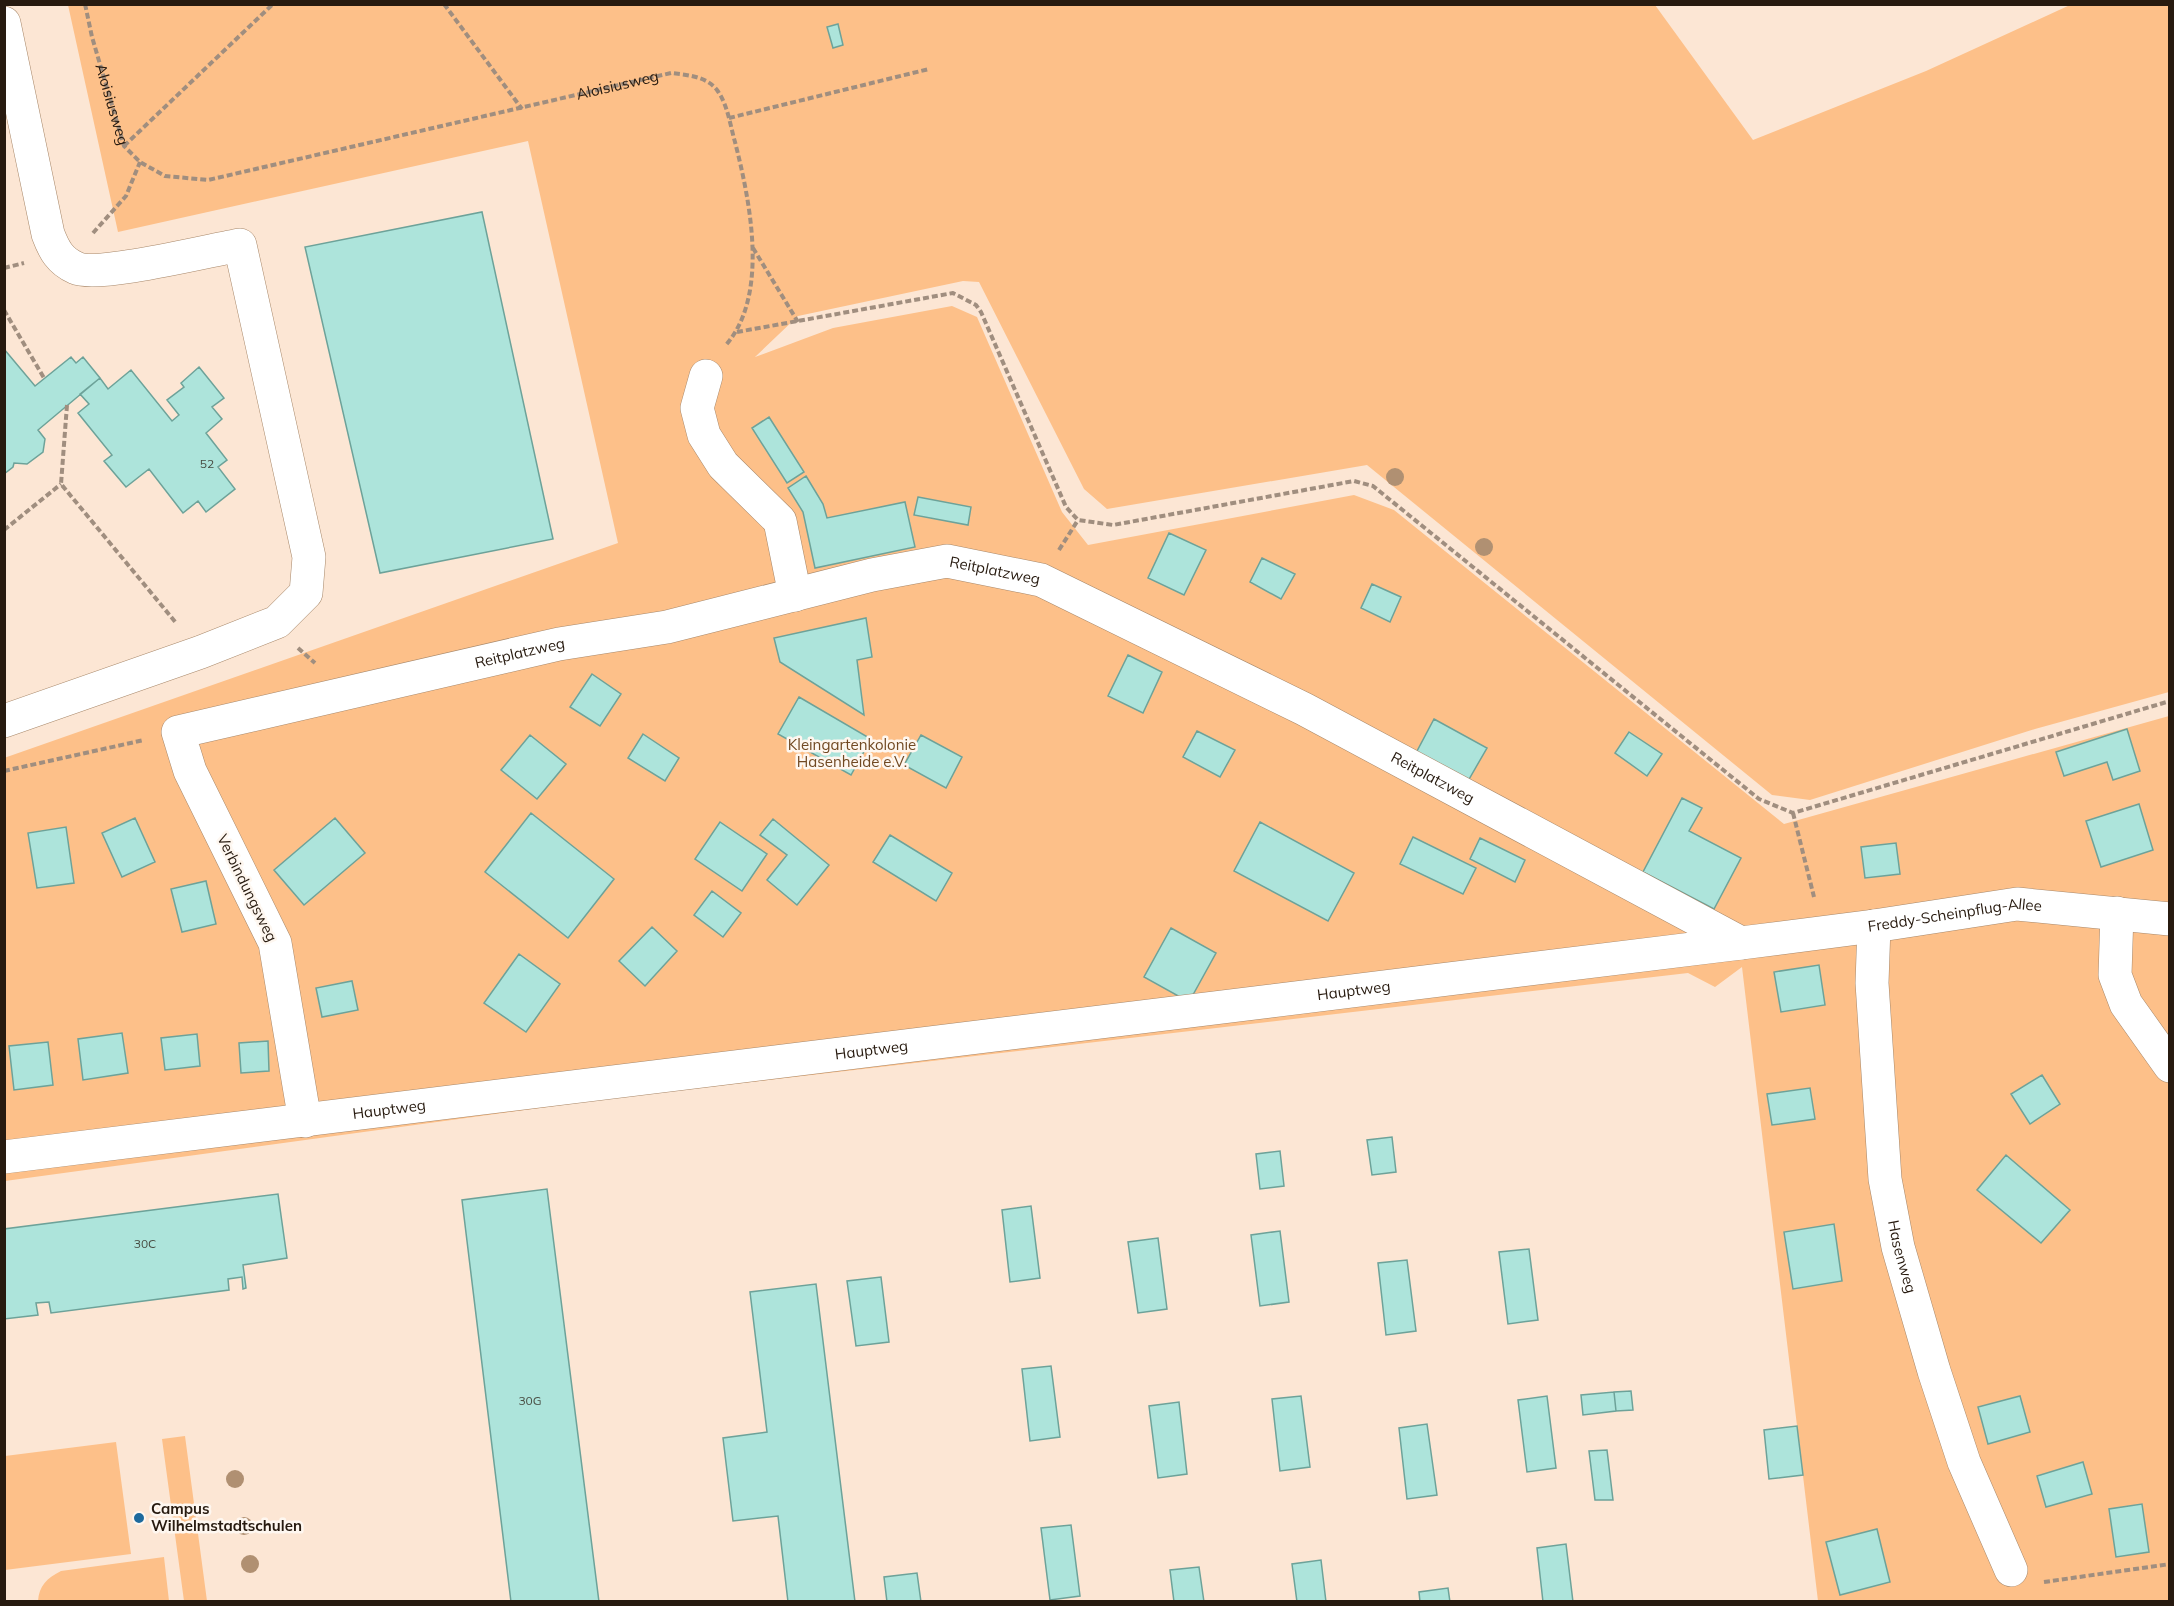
<svg xmlns="http://www.w3.org/2000/svg" width="2174" height="1606" font-family="Mulish,sans-serif">
	<rect width="100%" height="100%" fill="#fce6d4"/>
	<!-- green -->
	<path fill="#fdc089" d="M68,5H1655L1753,140L1926,71L2070,5H2169V692L2035,729L1810,800L1772,795L1367,465L1107,509L1084,489L979,282L963,281L798,316L755,357L833,328L952,306L977,317L1062,512L1088,545L1354,495L1394,510L1784,824L2169,716V1601H1818L1742,967L1715,987L1688,973L606,1099L5,1181L4,758L618,543L528,141L118,232Z
		M185,1436L207,1601H184L162,1439Z
		M116,1442L131,1554L5,1570V1456Z
		M164,1557L169,1601H38C39,1586 47,1578 61,1571Z"/>
	<!-- building -->
	<path fill="#ade4db" stroke="#6da299" stroke-width="1.5" d="M838,24L843,45L833,48L827,27Z
		M482,212L553,539L380,573L305,247Z
		M4,349L35,386L71,357L76,363L83,357L100,378L38,430L45,439L43,452L27,464L14,463L13,467L4,474Z
		M199,367L224,398L212,407L222,419L206,433L227,460L218,467L235,489L206,512L198,501L183,513L149,469L126,487L104,461L112,455L78,413L89,404L80,394L100,378L108,389L131,370L172,421L179,415L167,400L184,387L181,383Z
		M769,417L804,472L787,483L752,428Z
		M806,476L823,504L827,518L905,502L915,547L815,568L803,512L788,488Z
		M918,497L971,507L968,525L914,515Z
		M1169,533L1206,550L1184,595L1148,578Z
		M1262,558L1295,574L1281,599L1250,582Z
		M1372,584L1401,597L1390,622L1361,608Z
		M866,618L872,657L857,660L864,715L780,662L774,638Z
		M1128,655L1162,672L1143,713L1108,696Z
		M592,674L621,694L600,726L570,707Z
		M799,697L871,739L851,775L778,734Z
		M1434,719L1487,748L1468,781L1416,753Z
		M2127,729L2140,771L2113,780L2107,762L2064,776L2056,752Z
		M1197,731L1235,750L1220,777L1183,757Z
		M1629,732L1662,754L1647,776L1615,753Z
		M643,734L679,758L665,781L628,758Z
		M530,735L566,764L537,799L501,770Z
		M921,735L962,757L946,788L904,765Z
		M1682,798L1702,808L1689,831L1741,858L1714,909L1643,872Z
		M2139,804L2153,850L2101,867L2086,821Z
		M531,813L614,879L568,938L485,872Z
		M135,818L155,862L122,877L102,833Z
		M335,818L365,853L304,905L274,870Z
		M773,819L829,865L797,905L767,880L787,855L760,835Z
		M720,822L767,854L742,891L695,859Z
		M1260,822L1354,873L1328,921L1234,871Z
		M66,827L74,883L37,888L28,833Z
		M890,835L952,873L936,901L873,862Z
		M1413,837L1476,868L1463,894L1400,864Z
		M1480,838L1525,860L1515,882L1470,859Z
		M1896,843L1900,874L1865,878L1861,847Z
		M206,881L216,924L182,932L171,889Z
		M712,891L741,913L723,937L694,915Z
		M652,927L677,951L645,986L619,961Z
		M1171,928L1216,953L1189,1002L1144,977Z
		M519,954L560,984L526,1032L484,1003Z
		M1819,965L1825,1005L1781,1012L1774,972Z
		M352,981L358,1010L322,1017L316,988Z
		M122,1033L128,1073L83,1080L78,1039Z
		M197,1034L200,1066L165,1070L161,1038Z
		M268,1041L269,1071L241,1073L239,1043Z
		M48,1042L53,1085L14,1090L9,1046Z
		M2042,1075L2060,1104L2030,1124L2011,1094Z
		M1810,1088L1815,1119L1772,1125L1767,1094Z
		M1392,1137L1396,1172L1372,1175L1367,1140Z
		M1280,1151L1284,1186L1260,1189L1256,1154Z
		M2006,1155L2070,1210L2041,1243L1977,1190Z
		M547,1189L599,1602H511L462,1200Z
		M278,1194L287,1258L243,1265L246,1288L243,1289L242,1277L228,1279L229,1290L51,1313L49,1302L36,1303L38,1315L4,1319V1229Z
		M1031,1206L1040,1278L1010,1282L1002,1210Z
		M1834,1224L1842,1281L1793,1289L1784,1232Z
		M1280,1231L1289,1302L1260,1306L1251,1235Z
		M1158,1238L1167,1309L1138,1313L1128,1242Z
		M1529,1249L1538,1320L1508,1324L1499,1252Z
		M1407,1260L1416,1331L1386,1335L1378,1263Z
		M881,1277L889,1342L856,1346L847,1281Z
		M816,1284L855,1602H788L778,1516L733,1521L723,1438L767,1432L750,1292Z
		M1051,1366L1060,1437L1030,1441L1022,1369Z
		M1631,1391L1633,1410L1616,1411L1614,1392Z
		M1614,1392L1616,1411L1583,1415L1581,1395Z
		M1301,1396L1310,1467L1280,1471L1272,1399Z
		M1547,1396L1556,1468L1527,1472L1518,1400Z
		M2020,1396L2030,1432L1988,1444L1978,1407Z
		M1179,1402L1187,1474L1158,1478L1149,1406Z
		M1427,1424L1437,1495L1407,1499L1399,1428Z
		M1797,1426L1803,1475L1769,1479L1764,1430Z
		M1607,1450L1613,1500H1595L1589,1451Z
		M2083,1462L2092,1494L2046,1507L2037,1476Z
		M2142,1504L2149,1552L2116,1557L2109,1509Z
		M1071,1525L1080,1596L1050,1600L1041,1528Z
		M1877,1529L1890,1582L1840,1595L1826,1542Z
		M1566,1544L1573,1602H1543L1537,1548Z
		M1321,1560L1326,1602H1297L1292,1564Z
		M1199,1567L1204,1602H1174L1170,1570Z
		M917,1573L921,1602H887L884,1577Z
		M1448,1588L1450,1602H1420L1419,1592Z"/>
	<g fill="none" stroke-linecap="round" stroke-linejoin="round">
		<!-- minor casing -->
		<g stroke="#a8886a" stroke-width="34">
			<g id="minor">
				<path d="M4,23L48,234C54,250 60,261 76,268C98,278 211,250 240,245L309,557L306,593L277,622L201,652L4,721"/>
				<path d="M706,376L697,408L704,435L723,465L780,521L795,595"/>
				<path d="M2117,913L2115,975L2126,1004L2170,1066"/>
				<path id="s2" d="M1874,926L1872,983L1885,1179L1898,1247L1934,1371L1964,1462L2011,1570"/>
				<path id="s3" d="M305,1121L275,943L190,771L178,732L559,644L667,627L872,575L947,561L1041,580L1304,709L1741,943"/>
				<path id="s4" d="M4,1157L1741,943L1874,926L2017,904L2170,919"/>
			</g>
		</g>
		<!-- path -->
		<g stroke="#a08e7f" stroke-width="4" stroke-dasharray="6 3" stroke-linecap="butt">
			<path id="s1" d="M85,4L92,37L124,146L140,162L165,176L208,180L671,73C687,75 706,76 717,90C728,105 730,125 735,142C750,201 770,296 725,346"/>
			<path d="M444,4L522,109"/>
			<path d="M729,118L929,69"/>
			<path d="M124,146L273,4"/>
			<path d="M93,233L126,196L140,162"/>
			<path d="M753,248L798,322"/>
			<path d="M4,268L24,263"/>
			<path d="M4,310L44,378"/>
			<path d="M737,332L953,293L976,305L981,312L1066,507L1078,520L1113,525L1354,481L1373,486L1759,799L1793,813L2170,701"/>
			<path d="M67,405L61,484L177,624"/>
			<path d="M4,530L61,484"/>
			<path d="M1059,550L1078,520"/>
			<path d="M298,648L315,663"/>
			<path d="M4,771L144,740"/>
			<path d="M1793,813L1814,897"/>
			<path d="M2044,1582L2170,1564"/>
		</g>
		<!-- minor -->
		<use href="#minor" stroke="#fff" stroke-width="33"/>
	</g>
	<!-- trees -->
	<g fill="#b09072">
		<circle cx="1395" cy="477" r="9"/>
		<circle cx="1484" cy="547" r="9"/>
		<circle cx="235" cy="1479" r="9"/>
		<circle cx="244" cy="1526" r="9"/>
		<circle cx="250" cy="1564" r="9"/>
	</g>
	<!-- markers -->
	<circle fill="#1e6a9d" stroke="#fef7f0" stroke-width="2" cx="139" cy="1518" r="6"/>
	<g text-anchor="middle" stroke-width="5" stroke-linejoin="round" paint-order="stroke">
		<!-- number labels -->
		<g font-size="12" fill="#484c42">
			<text x="207" y="468">52</text>
			<text x="145" y="1248">30C</text>
			<text x="530" y="1405">30G</text>
		</g>
		<!-- street labels -->
		<g font-size="15" fill="#271a0f" stroke="#fef7f0">
			<text dy="5" stroke="none"><textPath href="#s1" startOffset="662">Aloisiusweg</textPath></text>
			<text dy="5" stroke="none"><textPath href="#s1" startOffset="104">Aloisiusweg</textPath></text>
			<text dy="5" stroke="none"><textPath href="#s3" startOffset="1250">Reitplatzweg</textPath></text>
			<text dy="5" stroke="none"><textPath href="#s3" startOffset="764">Reitplatzweg</textPath></text>
			<text dy="5" stroke="none"><textPath href="#s3" startOffset="1736">Reitplatzweg</textPath></text>
			<text transform="translate(247 888) rotate(64)" y="5">Verbindungsweg</text>
			<text dy="5" stroke="none"><textPath href="#s4" startOffset="1966">Freddy-Scheinpflug-Allee</textPath></text>
			<text dy="5" stroke="none"><textPath href="#s4" startOffset="1360">Hauptweg</textPath></text>
			<text dy="5" stroke="none"><textPath href="#s4" startOffset="874">Hauptweg</textPath></text>
			<text dy="5" stroke="none"><textPath href="#s4" startOffset="388">Hauptweg</textPath></text>
			<text dy="5" stroke="none"><textPath href="#s2" startOffset="333">Hasenweg</textPath></text>
		</g>
		<!-- park labels -->
		<g font-size="15" fill="#714922" stroke="#fef7f0">
			<text x="852" y="750">Kleingartenkolonie<tspan x="852" dy="17">Hasenheide e.V.</tspan></text>
		</g>
		<!-- poi labels -->
		<g font-size="15" font-weight="bold" fill="#271a0f" stroke="#fef7f0" text-anchor="start">
			<text x="151" y="1514">Campus<tspan x="151" dy="17">Wilhelmstadtschulen</tspan></text>
		</g>
	</g>
	<!-- border -->
	<rect width="2174" height="1606" fill="none" stroke="#271a0f" stroke-width="12"/>
</svg>
